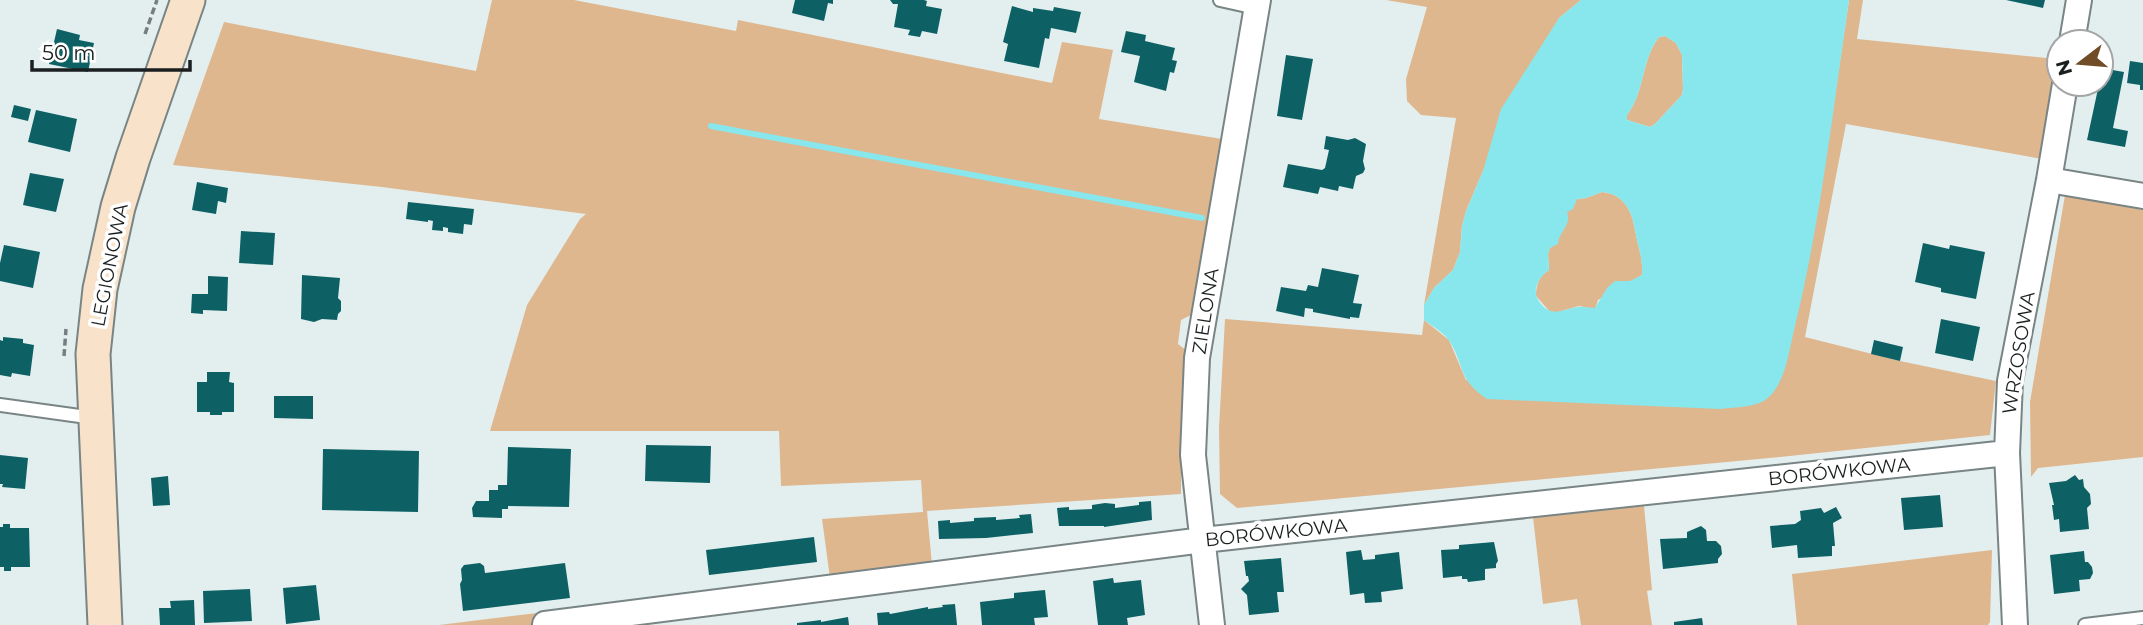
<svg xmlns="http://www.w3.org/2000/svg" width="2143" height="625" font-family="Montserrat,sans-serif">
	<rect width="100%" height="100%" fill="#e3efef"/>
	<!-- green -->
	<path fill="#deb78f" d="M492,0H574L736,31L738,20L1052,83L1062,42L1113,50L1099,119L1222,139L1191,315L1181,320L1178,344L1187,351L1181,429V494L927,511L932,565L830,578L822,519L923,512L921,480L781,486L779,431H490L527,305L580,219L586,214L382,187L173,165L224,22L476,71Z
		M1386,0H1581L1559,18L1483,171L1466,211L1462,226L1460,252L1453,270L1434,288L1424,305L1456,118L1421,115L1407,101L1406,79L1427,7Z
		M1849,0H1863L1857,39L2056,59L2042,159L1846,124L1805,337L1900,361L1996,381L1990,435L1780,457L1237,508L1220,494L1219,428L1225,319L1422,335L1424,320L1449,340L1466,380L1819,204Z
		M1665,36L1676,43L1682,55L1683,89L1682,95L1655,124L1650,127L1627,120V115C1645,92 1641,60 1659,37Z
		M1602,192C1624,194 1632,211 1635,230C1638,247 1643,257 1642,275L1598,300L1595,309L1579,306L1558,312H1550L1536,296C1536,285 1539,276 1549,270L1548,254L1550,248L1558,238L1566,212L1577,199L1586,198Z
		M2065,195L2143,210V457L2038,468L2031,477L2030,402Z
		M1644,506L1652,590L1647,591L1652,625H1581L1577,599L1543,604L1533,517Z
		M1992,550L1990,622L1988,625H1797L1792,574Z
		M537,613L539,625H439Z"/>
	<!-- water -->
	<path fill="#88e7ec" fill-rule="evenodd" d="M1581,0H1849C1833,109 1821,219 1795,326C1789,349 1787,378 1770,396C1759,408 1735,407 1720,409L1487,399C1457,378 1466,369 1450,342C1445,333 1432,326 1424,320V305L1434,288L1453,270L1460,252L1462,226L1466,211L1483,171L1501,109L1559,18ZM1665,36L1676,43L1682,55L1683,89L1682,95L1655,124L1650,127L1627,120V115C1645,92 1641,60 1659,37ZM1602,192C1624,194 1632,211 1635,230C1638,247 1643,257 1642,275L1630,281H1615L1607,288L1595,308C1589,308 1582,306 1578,307C1563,309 1553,318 1541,304C1537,299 1535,294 1536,288C1538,280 1543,274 1549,270L1548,254L1550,248L1558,244C1559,231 1572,226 1567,212L1573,209L1577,199L1586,198Z"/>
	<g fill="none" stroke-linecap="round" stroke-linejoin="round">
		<!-- stream -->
		<path stroke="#88e7ec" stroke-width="6" d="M711,126L1202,218"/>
	</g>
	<!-- building -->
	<path fill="#0d6165" d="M795,0H833V4L828,3L824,21L792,13Z
		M890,0H924L927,1L926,6L942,9L937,34L922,31L920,37L908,35L910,30L894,27L898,4H893Z
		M2006,0H2045L2043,8Z
		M1012,6L1033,12V8L1053,11L1054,7L1081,12L1076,33L1051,28L1049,39L1045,38L1039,68L1004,61L1008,44L1003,42Z
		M57,29L80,35L79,40L94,43L88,72L49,64Z
		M1126,31L1146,35L1145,41L1175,48L1172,60L1177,61L1174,73L1170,72L1166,91L1134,82L1140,56L1121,52Z
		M1286,55L1313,59L1302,120L1277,116Z
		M2130,61L2143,63V90H2140V85L2127,83Z
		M2101,68L2124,72L2113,128L2128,131L2125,147L2087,140L2099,84H2101Z
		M14,105L31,109L28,121L11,117Z
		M36,110L77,119L70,152L28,142Z
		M1326,136L1348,140L1355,138L1366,144L1363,161L1365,169L1363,173L1356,176L1353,189L1339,186L1338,191L1320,187L1318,194L1283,187L1288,164L1322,170L1325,168L1329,150L1324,149Z
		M30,173L64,179L56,212L23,205Z
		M197,182L228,188L226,203L218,201L216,214L192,210Z
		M408,202L474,209L472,225L464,224L463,234L448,232V228L443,227V231L432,230L433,221L428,220V222L406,219Z
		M241,231L275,233L273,265L239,263Z
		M1923,243L1949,249L1950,245L1985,252L1976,299L1941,292V288L1915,282Z
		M4,245L40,252L33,288L0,281V263Z
		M1322,268L1359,275L1353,303L1362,304L1359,318L1350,317V319L1313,312V309L1305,308L1304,317L1276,311L1281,287L1306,291L1308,285L1318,287Z
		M302,275L340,278L338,298L341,301V311L338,314L337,320L322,319L314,322L301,319Z
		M208,276L228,277L227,311L203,310V314L191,313L192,294H208Z
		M1941,319L1980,327L1973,361L1935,353Z
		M3,337L23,339V343L34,345L30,376L12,373L11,377L0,375V340L3,341Z
		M1874,340L1903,347L1900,361L1871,354Z
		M207,372H230L229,382L234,383V412H222V415H210V412H197V382H207Z
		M274,396H313V419L274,418Z
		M646,445L711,446L710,483L645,481Z
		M508,447L571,449L569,507L508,506V509H502V518L473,517L472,508L476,501H489V490H498V485H507Z
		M323,449L419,451L418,512L322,510Z
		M0,455L28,458L25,489L2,487L3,484H0Z
		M2075,475L2079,480L2083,479L2084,487L2090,494L2091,504L2087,508L2089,529L2060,532L2059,519L2054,520L2052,505H2054L2049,483L2066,481Z
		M168,476L170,505L153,506L151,478Z
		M1940,495L1943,527L1904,530L1901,498Z
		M1151,501L1152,520L1104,527V526H1059L1057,508L1069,507V510L1092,509V505L1105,503L1115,504V508L1139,505V502Z
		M1836,507L1842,518L1833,523L1835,546H1832V556L1798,558L1797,545L1772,548L1770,526L1795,524L1801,520L1800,511L1821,508L1824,513Z
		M1031,514L1033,533L986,538L939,539L938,521L950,520V523L974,521V518L996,517V520L1020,518L1019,515Z
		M3,524H10V528H29L30,567H11V571H4V567H0V527H3Z
		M1701,526L1706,530L1707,541H1716L1721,546L1722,554L1718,559V563L1663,569L1660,539L1687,538V532Z
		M814,537L817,562L709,575L706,550Z
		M1494,542L1498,561L1496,564V568L1485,569V580L1468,582L1467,579H1462V576L1443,578L1441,550L1459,549V545Z
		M1361,550L1363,560L1375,559V555L1399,552L1403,589L1381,592L1382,602L1365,603L1364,593L1350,595L1346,552Z
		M2084,551L2085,562H2088L2092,567L2093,573L2090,579L2079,580L2080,591L2054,594L2050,555Z
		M1281,558L1284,592H1277L1279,612L1249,615L1247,595L1241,589L1249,581L1248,576H1246L1244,561Z
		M480,563L484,566L485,573L565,563L570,598L463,611L460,584L462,580L461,569L464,565Z
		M1113,578L1114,583L1141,580L1145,615L1127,618L1128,625H1098L1093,581Z
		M316,585L320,620L286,624L283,588Z
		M250,589L252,621L204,623L203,591Z
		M1045,590L1048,617L1034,618L1035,625H982L980,602L1014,598V593Z
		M194,600L195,625H160L159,608H171L170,601Z
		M955,604L957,625H878L877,613L889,612L890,614L928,607V609L943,607L942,605Z
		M848,617L849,625H797V623L821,620V622Z
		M1702,618L1703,625H1674V622Z"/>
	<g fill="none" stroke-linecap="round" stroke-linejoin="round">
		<!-- lane casing -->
		<g stroke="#798484" stroke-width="16">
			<path id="lane" d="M1220,0L1256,8
				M0,405L94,418
				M2085,625L2143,618"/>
		</g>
		<!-- street casing -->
		<g stroke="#798484" stroke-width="28">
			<path id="street" d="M2072,42L2079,0
				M2049,180L2143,196
				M545,624L1203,540L2007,453
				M1212,625L1193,455L1197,358L1258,0
				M2015,625L2007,453L2010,381L2049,180L2065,84"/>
		</g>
		<!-- secondary casing -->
		<g stroke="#798484" stroke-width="37">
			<path id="secondary" d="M105,625L93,354L100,289L118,207L133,158L188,0"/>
		</g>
		<!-- path -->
		<path stroke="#777e7f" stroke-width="3.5" stroke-dasharray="7 3.5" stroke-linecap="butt" d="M145,34L157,0
			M64,356L66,329"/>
		<!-- lane -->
		<use href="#lane" stroke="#fff" stroke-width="12"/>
		<!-- street -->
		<use href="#street" stroke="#fff" stroke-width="24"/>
		<!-- secondary -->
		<use href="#secondary" stroke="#f8e2ca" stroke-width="33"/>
	</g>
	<g text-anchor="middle" stroke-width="7" stroke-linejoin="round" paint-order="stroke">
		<!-- street labels -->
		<g font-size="19" fill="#1b1f20" stroke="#fff">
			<text transform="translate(109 265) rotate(-79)" y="7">LEGIONOWA</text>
			<text transform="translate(1205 311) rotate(-81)" y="7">ZIELONA</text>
			<text transform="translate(2018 353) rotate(-81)" y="7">WRZOSOWA</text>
			<text transform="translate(1839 471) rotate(-6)" y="7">BORÓWKOWA</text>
			<text transform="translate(1276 532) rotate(-6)" y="7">BORÓWKOWA</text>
		</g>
	</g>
	<!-- north arrow -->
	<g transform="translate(2080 63) rotate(254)"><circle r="33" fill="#ffffff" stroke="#a4a5a6" stroke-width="2"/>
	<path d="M0-5L12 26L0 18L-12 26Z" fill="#704d26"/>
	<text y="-10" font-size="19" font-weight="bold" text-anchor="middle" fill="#1b1f20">N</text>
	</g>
	<!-- scale -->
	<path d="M32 60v10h158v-10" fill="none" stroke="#1b1f20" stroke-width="3.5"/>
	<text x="42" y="60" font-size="21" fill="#1b1f20" stroke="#ffffff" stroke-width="5" paint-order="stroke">50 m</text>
</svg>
